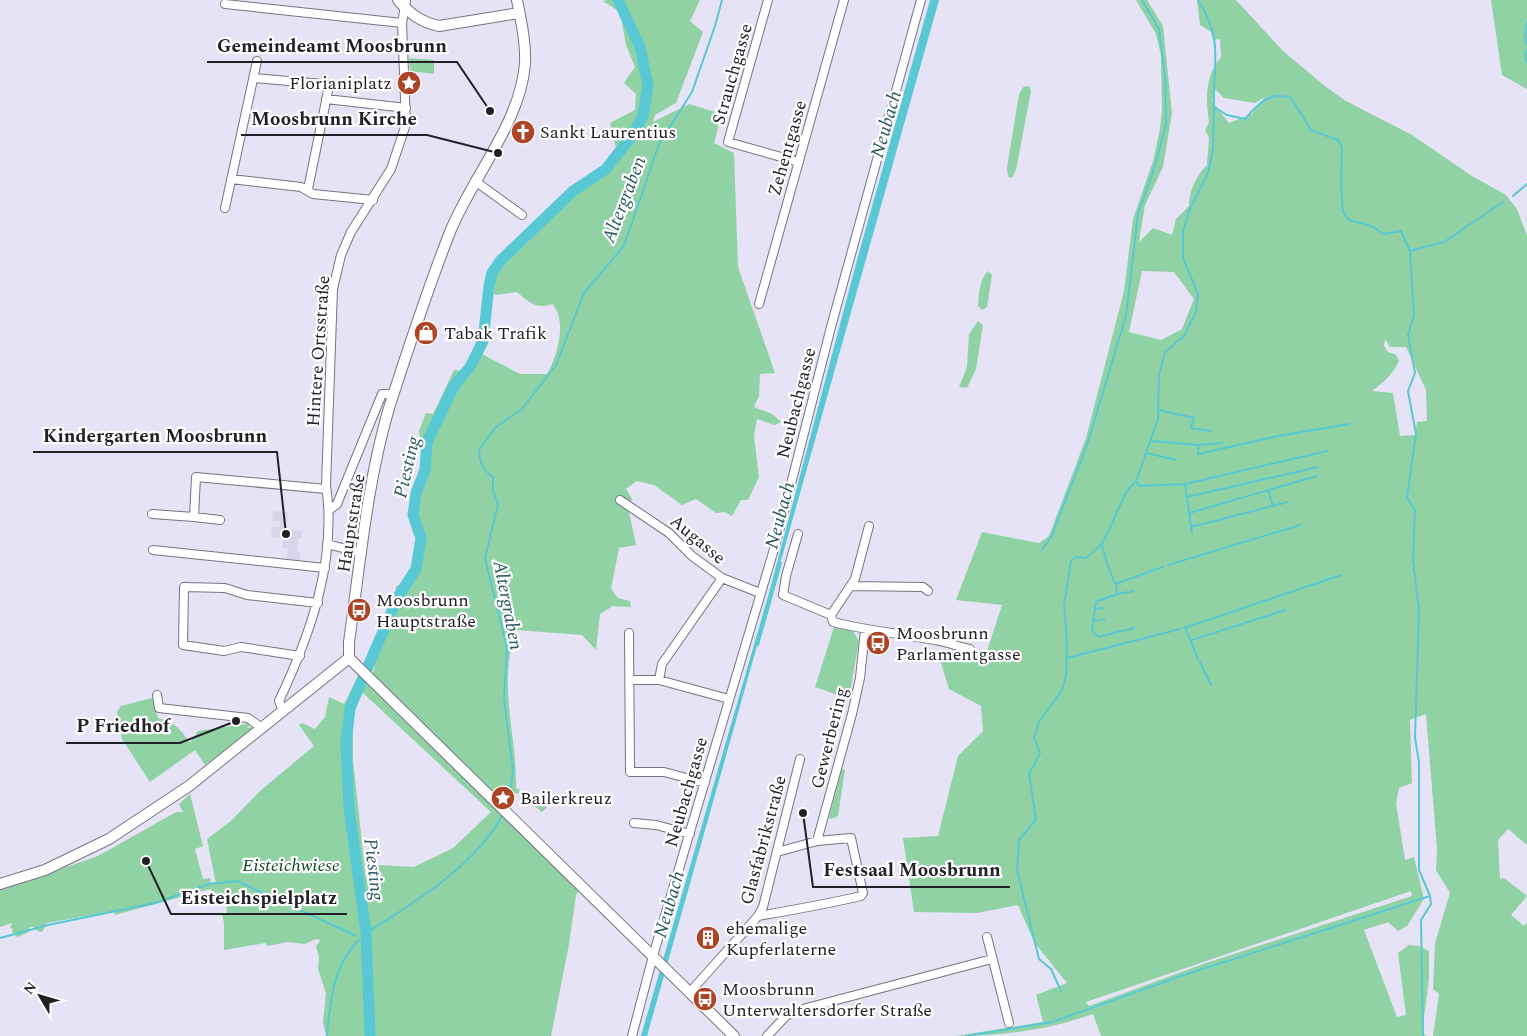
<svg xmlns="http://www.w3.org/2000/svg" width="1527" height="1036" font-family="Spectral,serif">
	<rect width="100%" height="100%" fill="#e5e3f5"/>
	<!-- education -->
	<path fill="#d8d5eb" d="M273,511L288,512L285,530L302,531L301,538H298L297,551L300,552V560L286,559L289,549L282,548L283,540L290,539L271,537L272,526L279,527L280,522L272,521Z"/>
	<!-- green -->
	<path fill="#91d2a4" fill-rule="evenodd" d="M606,0H700L690,21L703,32L676,103L655,115L653,122L689,104L722,114L714,143L734,153L738,267L775,373L760,374L759,396L754,407L772,414L781,422L775,425L757,419L754,436L759,477L748,500H741L732,516L725,512L716,513L696,499L682,505L654,485L637,481L626,489L632,499L628,507L636,545L619,548L611,589L618,598L630,601L631,607L613,606L600,614L596,650L582,635L515,630C513,640 510,651 509,661C504,703 517,746 516,788L547,807L542,812L520,794L514,793L501,811L580,888L576,895L569,944L551,1036H326L323,1022L326,993L318,969L319,957L316,946L321,940L316,939L305,944L287,942L268,946L265,943L224,950V923L222,914L227,913L226,900H217L210,889L115,915L114,911L47,923L42,932L37,931L34,927H30L27,933L17,937L12,932L13,929L10,927L12,923L0,927V890L98,856L176,812H183L179,804L190,794L203,846L195,849L203,879L210,878L211,885L216,884L207,839L231,821L260,791L314,746L299,725L302,723L315,729L325,717L329,697L344,704L356,680L373,673L384,627L395,604L396,586L409,582L416,569L417,540L412,530L417,495L427,474L428,448L420,437L419,431L426,413L433,414L454,370L463,371L474,350L520,374H547C557,357 568,320 552,304C538,310 528,302 517,292L495,295L490,283C519,236 577,191 617,153L610,123L635,110L636,94L624,83L635,67L626,45L620,12L603,1ZM363,693L491,812L453,848L414,867L378,865L366,879L353,760V718L358,699Z
		M1136,0H1147L1163,26L1172,113L1163,167L1145,205L1139,242L1153,228L1172,235L1176,219L1189,206C1189,191 1196,176 1207,165L1209,138L1205,130L1209,123C1206,98 1204,78 1221,57L1220,39L1213,40L1211,32L1200,25L1197,0H1236L1283,51L1325,86L1346,101L1412,135L1472,176L1506,195L1517,209L1527,236V845L1508,829L1498,840L1500,879L1504,878L1527,896L1511,915L1524,926L1527,922V1036H1433L1439,994L1433,989L1435,943L1450,893L1436,870L1437,849L1426,714L1410,720L1412,783L1399,788L1396,803L1405,860L1414,857L1424,899L1407,926L1398,931L1388,922L1364,930L1397,1017L1406,1015L1398,953L1409,945L1419,946L1429,951V979L1422,1033L1427,1036H1101L1093,1014C1048,1030 1004,1036 956,1036L1043,1022L1036,995L1067,983L1034,942L1018,905L977,913L914,912L903,838L938,836L958,756L983,731L981,706L949,689L937,650L985,657L1002,605L956,600L982,532L1039,543L1049,536L1086,438L1124,291L1133,219L1153,161L1160,129L1162,108L1161,55L1156,34ZM1215,89L1224,98L1255,103L1265,97L1252,114L1229,123L1212,101ZM1142,271L1174,272L1194,299L1182,329L1161,340L1129,332ZM1385,339L1390,347H1406L1426,390L1427,421L1417,422L1415,435L1400,436L1393,393L1372,391C1384,382 1392,375 1399,361L1396,355L1388,352L1384,346ZM1411,891L1412,896L1203,964L1089,1006L1086,1002Z
		M1491,0H1527V89L1502,75Z
		M409,58L434,60V74L410,71Z
		M1024,86L1030,87L1031,91L1016,170L1012,178L1008,177L1007,168L1019,94Z
		M988,271L992,275L987,307L982,310L978,306C979,294 979,280 988,271Z
		M978,321L983,325L976,369L967,388L959,387L967,367L969,334Z
		M834,627L853,631L859,641L849,699L815,687Z
		M152,698L158,718C173,720 182,731 190,743L198,731L246,724L245,719L251,724L247,728L252,727V730L205,765L195,750L150,782L122,739L117,712L121,706Z
		M842,769L845,770L838,816L831,819L829,818Z"/>
	<!-- water -->
	<path fill="#57c8d4" d="M930,0H939L647,1036H641L769,593L857,260Z"/>
	<g fill="none" stroke-linecap="round" stroke-linejoin="round">
		<!-- stream -->
		<path stroke="#57c8d4" stroke-width="2" d="M1198,0C1224,40 1213,63 1214,107L1227,115L1245,119C1259,103 1269,91 1291,98L1311,130L1338,140L1342,147L1341,185L1343,212L1349,220L1372,226L1383,234L1401,231L1410,251L1414,315L1408,335L1415,373L1408,391L1416,434L1407,497L1415,511L1413,560L1419,610L1415,738L1419,762V870L1430,896L1431,904L1421,920L1423,1036
			M1527,22L1525,37L1527,45
			M1527,49L1525,57L1527,63
			M1513,196L1527,184
			M1410,251L1444,242L1503,202
			M1158,410L1194,418L1191,428L1211,431
			M1152,441L1198,445V454L1278,436L1349,424
			M1198,445L1222,443
			M1147,453L1176,460
			M1136,481L1139,486L1185,484L1192,533
			M1185,484L1327,451
			M1268,490L1273,506
			M1187,497L1318,467
			M1189,513L1317,476
			M1191,527L1288,502
			M1109,530L1126,492L1136,481L1158,419L1159,375L1165,352L1184,336L1196,312L1198,294L1183,258V232L1189,211L1208,173L1213,149L1214,108
			M1102,544L1106,560L1115,584L1163,567
			M1042,550L1052,535L1087,445L1126,316L1138,214L1155,166L1166,124L1165,79L1159,29L1142,0
			M1168,565L1300,525
			M1116,584L1117,594L1134,591
			M1117,594L1096,602L1092,630L1098,637L1134,628
			M1095,609L1104,608
			M1093,621L1105,619
			M1185,627L1198,659
			M1184,628L1341,575
			M1192,640L1285,610
			M758,645L781,563
			M1067,658L1180,629
			M1200,662L1211,685
			M506,808L509,801L513,770L504,699L507,648L485,558L498,504L493,490V477C482,469 480,463 479,450L496,427L522,409L556,365L584,293L624,246L659,144L692,92L715,26L722,0
			M371,930C417,901 477,864 503,814
			M364,933H366
			M0,938L48,925L155,903L209,884L237,881L356,936
			M1061,991L1051,969L1039,959L1017,870L1019,840L1036,819L1029,774L1040,753L1034,737L1039,722L1062,690L1066,676L1067,643L1064,605L1071,561L1076,557L1086,558L1102,544L1108,531
			M327,1036C330,1002 333,965 359,940
			M966,1036L1052,1022L1184,975L1430,896"/>
		<!-- river -->
		<path stroke="#57c8d4" stroke-width="11" d="M370,1036L366,933L349,808L346,743L350,708L398,597L416,569L421,538L413,515L416,493L425,470L427,442L454,386L470,367L483,341L489,286L492,273L500,261L573,191L606,169L631,137L643,116L648,86L640,47L618,0"/>
		<!-- street casing -->
		<g stroke="#767483" stroke-width="10">
			<path id="street" d="M768,0L728,142L799,162
				M225,4L402,23
				M254,78L323,84L328,91L308,189
				M326,99L406,108
				M231,179L301,187L313,194L373,200
				M475,181L522,215
				M225,208L257,61
				M759,304L844,0
				M620,500L669,533L692,556L722,578L760,593
				M329,510L337,504L382,394H393
				M152,514L194,517L196,477L326,489
				M194,517L220,520
				M869,526L855,579L831,615L833,622C869,631 904,634 940,641C950,643 959,647 970,649
				M798,534L786,576L783,595L831,615
				M327,544L362,553
				M153,550L325,568
				M851,586L923,587L928,591
				M629,633L630,772H664L705,783
				M300,656L241,647L224,651L183,645L184,587L225,588L247,595L318,603
				M630,680H659L729,699
				M659,680L662,664L722,578
				M157,695L159,708L248,718L262,728
				M283,711L279,701C311,633 337,560 326,485L333,289L341,255L351,232L391,169L406,124L402,23L406,0
				M634,823L656,825L690,834
				M817,841L852,714L860,678L865,630
				M758,916C793,910 827,904 861,896L863,893L851,838L817,841L777,852
				M987,937L1009,1023
				M690,992L758,916L763,907L800,759
				M632,1036L653,956L777,539L831,327L921,0
				M767,1036L787,1015L795,1011L992,959"/>
		</g>
		<!-- secondary casing -->
		<g stroke="#767483" stroke-width="12">
			<path id="secondary" d="M398,0C410,14 421,22 439,26L519,13
				M517,0C521,21 526,42 525,64C520,124 472,177 450,232C427,290 408,349 389,408C367,483 360,564 349,642V658L734,1036
				M0,884L45,870L109,839L189,786L349,658"/>
		</g>
		<!-- street -->
		<use href="#street" stroke="#fff" stroke-width="8"/>
		<!-- secondary -->
		<use href="#secondary" stroke="#fff" stroke-width="10"/>
	</g>
	<!-- icons -->
	<defs>
		<g id="sight-disc" transform="scale(1.25)"><circle r="9.5" fill="#ad4425" stroke="#fff"/><path d="M0-6L1.8-2.2L6-1.7L2.9 1.2L3.7 5.4L0 3.3L-3.7 5.4L-2.9 1.2L-6-1.7L-1.8-2.2Z" fill="#fff"/></g>
		<g id="church-disc" transform="scale(1.25)"><circle r="9.5" fill="#ad4425" stroke="#fff"/><path d="M-1.2-6h2.4v3.5h3.3v2.4h-3.3V6h-2.4V-.1h-3.3v-2.4h3.3Z" fill="#fff"/></g>
		<g id="shop-disc" transform="scale(1.25)"><circle r="9.5" fill="#ad4425" stroke="#fff"/><path d="M-5-2.5h2.3a2.7 3.5 0 0 1 5.4 0H5L5.5 6h-11ZM-1.5-2.5h3a1.5 2.3 0 0 0-3 0Z" fill="#fff"/></g>
		<g id="bus-disc" transform="scale(1.25)"><circle r="9.5" fill="#ad4425" stroke="#fff"/><path d="M-5-6H5V4H4V6H2V4H-2V6H-4V4H-5ZM-3.5-4V0h7V-4ZM-3.5 1.2v1.5H-2V1.2ZM2 1.2v1.5H3.5V1.2Z" fill="#fff"/></g>
		<g id="building-disc" transform="scale(1.25)"><circle r="9.5" fill="#ad4425" stroke="#fff"/><path d="M-4-6H4V6H1V3H-1V6H-4ZM-2.5-4.3h1.7v1.8h-1.7ZM.8-4.3h1.7v1.8H.8ZM-2.5-1h1.7V.8h-1.7ZM.8-1h1.7V.8H.8Z" fill="#fff"/></g>
	</defs>
	<g fill-rule="evenodd">
		<use href="#sight-disc" x="409" y="83"/>
		<use href="#church-disc" x="523" y="132"/>
		<use href="#shop-disc" x="426" y="333"/>
		<use href="#bus-disc" x="359" y="610"/>
		<use href="#bus-disc" x="878" y="643"/>
		<use href="#sight-disc" x="503" y="798"/>
		<use href="#building-disc" x="708" y="938"/>
		<use href="#bus-disc" x="705" y="999"/>
	</g>
	<g text-anchor="middle" stroke-width="4.5" stroke-linejoin="round" paint-order="stroke">
		<!-- street labels -->
		<g font-size="18" fill="#212027" stroke="#fff">
			<text transform="translate(732 74) rotate(-74)" y="6">Strauchgasse</text>
			<text transform="translate(787 148) rotate(-74)" y="6">Zehentgasse</text>
			<text transform="translate(318 351) rotate(-86)" y="6">Hintere Ortsstraße</text>
			<text transform="translate(796 403) rotate(-76)" y="6">Neubachgasse</text>
			<text transform="translate(351 523) rotate(-81)" y="6">Hauptstraße</text>
			<text transform="translate(698 539) rotate(40)" y="6">Augasse</text>
			<text transform="translate(829 738) rotate(-76)" y="6">Gewerbering</text>
			<text transform="translate(686 792) rotate(-74)" y="6">Neubachgasse</text>
			<text transform="translate(763 840) rotate(-75)" y="6">Glasfabrikstraße</text>
		</g>
		<!-- poi labels -->
		<g font-size="18" fill="#212027" stroke="#fff" text-anchor="start">
			<text x="392" y="89" text-anchor="end">Florianiplatz</text>
			<text x="540" y="138">Sankt Laurentius</text>
			<text x="444" y="339">Tabak Trafik</text>
			<text x="376" y="606">Moosbrunn<tspan x="376" dy="21">Hauptstraße</tspan></text>
			<text x="896" y="639">Moosbrunn<tspan x="896" dy="21">Parlamentgasse</tspan></text>
			<text x="520" y="804">Bailerkreuz</text>
			<text x="726" y="934">ehemalige<tspan x="726" dy="21">Kupferlaterne</tspan></text>
			<text x="722" y="995">Moosbrunn<tspan x="722" dy="21">Unterwaltersdorfer Straße</tspan></text>
		</g>
		<!-- park labels -->
		<g font-size="18" font-style="italic" fill="#033e1f" stroke="#fff">
			<text x="291" y="871">Eisteichwiese</text>
		</g>
		<!-- water labels -->
		<g font-size="19" font-style="italic" fill="#26575c" stroke="#fff">
			<text transform="translate(885 124) rotate(-74)" y="7">Neubach</text>
			<text transform="translate(623 199) rotate(-69)" y="7">Altergraben</text>
			<text transform="translate(406 467) rotate(-77)" y="7">Piesting</text>
			<text transform="translate(779 515) rotate(-75)" y="7">Neubach</text>
			<text transform="translate(509 605) rotate(79)" y="7">Altergraben</text>
			<text transform="translate(375 869) rotate(83)" y="7">Piesting</text>
			<text transform="translate(668 904) rotate(-74)" y="7">Neubach</text>
		</g>
	</g>
	<!-- callouts -->
	<path fill="none" stroke="#212027" stroke-width="2" d="M490 111L457 62H207M498 153L427 135H241M286 534L277 452H33M236 721L180 743H66M803 813L813 887H1010M146 861L171 914H347"/>
	<g fill="#212027" stroke="#fff" stroke-width="2">
		<circle cx="490" cy="111" r="5"/>
		<circle cx="498" cy="153" r="5"/>
		<circle cx="286" cy="534" r="5"/>
		<circle cx="236" cy="721" r="5"/>
		<circle cx="803" cy="813" r="5"/>
		<circle cx="146" cy="861" r="5"/>
	</g>
	<g font-size="19" text-anchor="middle" font-weight="bold" fill="#212027" stroke="#fff" stroke-width="4.5" stroke-linejoin="round" paint-order="stroke">
		<text x="332" y="52">Gemeindeamt Moosbrunn</text>
		<text x="334" y="125">Moosbrunn Kirche</text>
		<text x="155" y="442">Kindergarten Moosbrunn</text>
		<text x="123" y="732">P Friedhof</text>
		<text x="912" y="876">Festsaal Moosbrunn</text>
		<text x="259" y="904">Eisteichspielplatz</text>
	</g>
	<!-- north arrow -->
	<g transform="translate(40 996) rotate(308)" stroke="#ffffff" stroke-width="4" paint-order="stroke">
	<path d="M0-4L9 19L0 12L-9 19Z" fill="#212027"/>
	<text y="-8" font-size="14" font-weight="bold" text-anchor="middle" fill="#212027">N</text>
	</g>
</svg>
